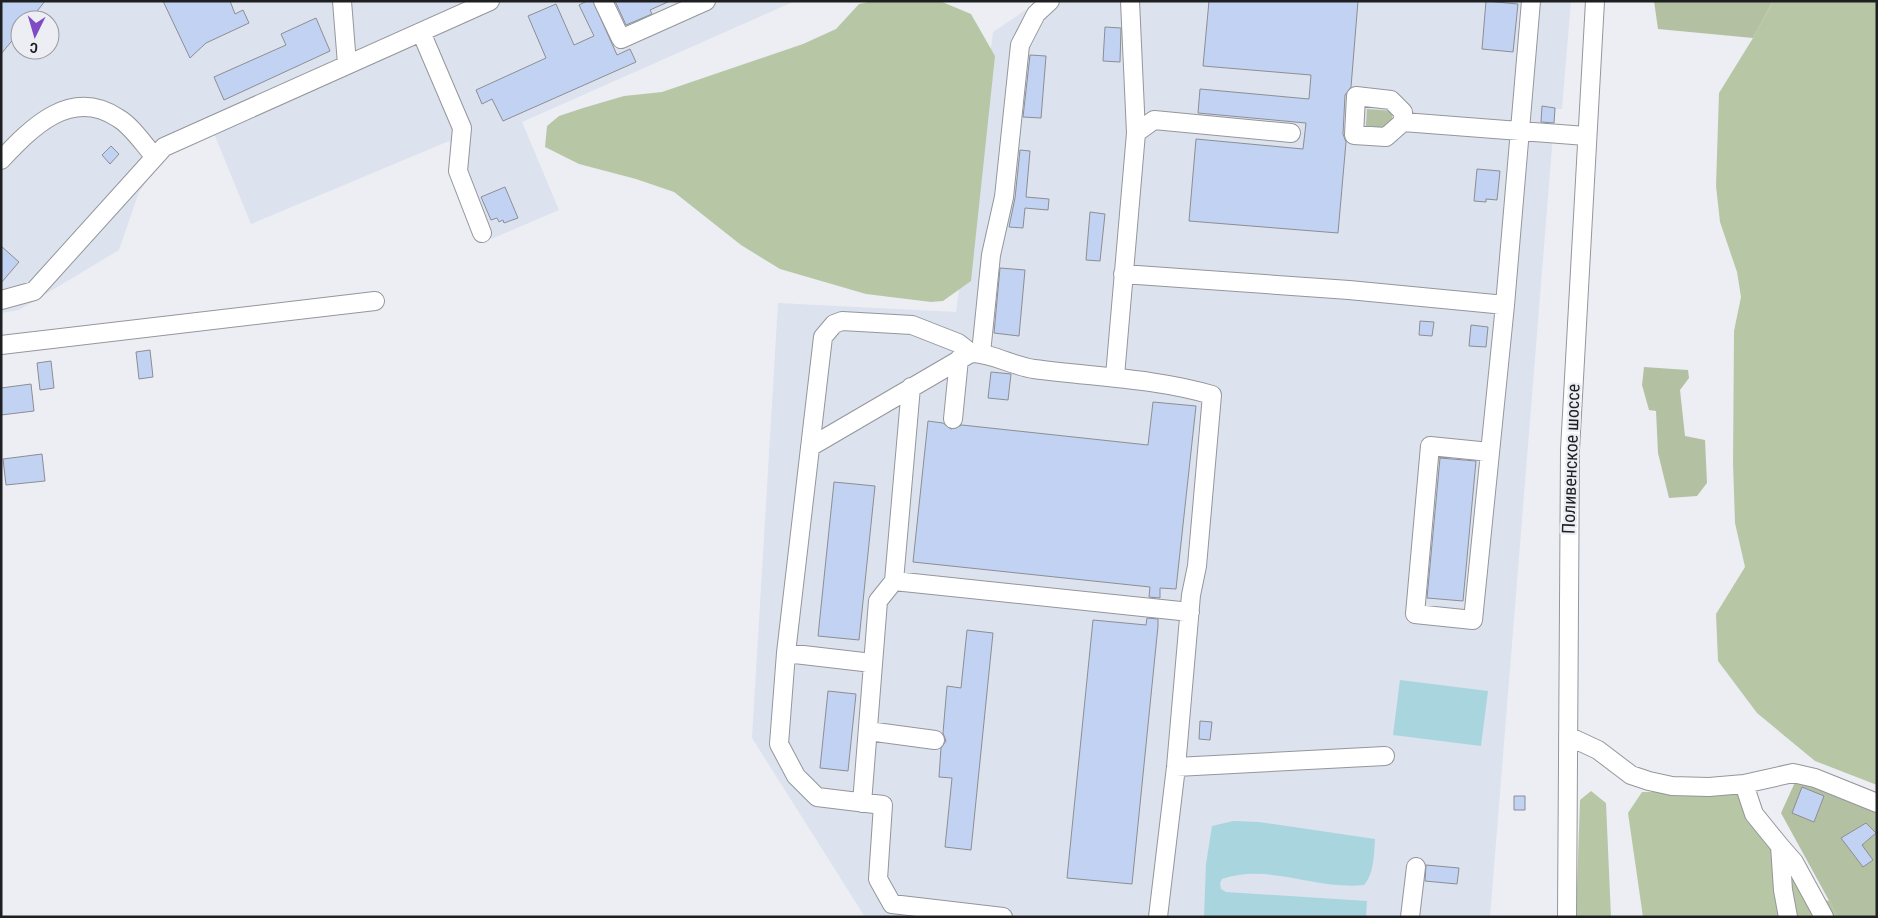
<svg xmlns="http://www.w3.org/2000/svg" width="1878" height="918" font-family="'Roboto Condensed',sans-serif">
	<rect width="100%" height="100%" fill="#eceef4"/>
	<!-- built -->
	<path fill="#dce2ee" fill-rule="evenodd" d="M1,1H795L522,122L559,210L491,239L449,141L251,224L213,131L173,145L139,192L119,250L19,310L1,313ZM20,20H50V50H20Z
		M1039,1H1571L1562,109H1556L1553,135L1490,917H865L752,738L778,303L956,312L993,32Z"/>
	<!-- green -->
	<path fill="#b3c1a2" d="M1654,1H1773L1753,38L1658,29Z
		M1367,109L1393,111L1391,128L1366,126Z
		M1644,367L1688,370L1689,378L1680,390L1685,436L1705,440L1707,483L1697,496L1669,498L1658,453L1656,411L1649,410L1642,385Z
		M1796,780L1877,809V917H1838L1781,813Z"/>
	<!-- forest -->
	<path fill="#b7c7a6" d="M873,1H940L971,14L995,56L971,281L943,301L931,302L866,294L780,269L741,245L674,192L636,179L579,164L545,147L547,126L559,116L583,108L624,96L662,92L803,44L836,29L859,4Z
		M1773,1H1877V785L1815,761L1757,713L1718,661L1716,614L1745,567L1735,523L1733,463L1734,331L1741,297L1737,272L1720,222L1716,186L1719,93L1753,38Z
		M1591,791L1606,803L1611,917H1576L1580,800Z
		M1642,792H1742L1748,801L1751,824L1781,855L1811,899L1831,901L1838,917H1643L1628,813Z"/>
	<!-- water -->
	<path fill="#a9d5de" d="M1400,680L1488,691L1481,746L1393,735Z
		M1233,821L1259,822L1375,839C1374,854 1374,874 1364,885C1316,890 1269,863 1222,879L1220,883L1221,889L1226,892L1367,901L1366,917H1204L1206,864L1212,826Z"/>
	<!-- building -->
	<path fill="#c2d2f2" stroke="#8c8e93" d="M1,1H45L30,20H20V31L1,54Z
		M163,1H230L235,14L243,10L249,23L206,43L190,58Z
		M587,1H593L617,55L630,49L636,62L503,121L492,99L482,104L476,90L546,58L528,16L556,4L574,45L594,36L579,5Z
		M615,1H670L650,10L652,14L626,25Z
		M1209,1H1358L1351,87L1345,95L1343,134L1346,142L1338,233L1189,221L1196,139L1303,149L1306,123L1198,113L1200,89L1309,99L1311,75L1203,66Z
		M1486,1L1518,4L1513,52L1482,49Z
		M316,18L330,51L224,100L214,77L286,45L281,34Z
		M1105,27L1121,28L1120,62L1103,61Z
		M1030,55L1046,56L1041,118L1023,117Z
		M1542,106L1555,108L1554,123L1541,122Z
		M111,146L119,154L110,164L102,155Z
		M1020,150L1030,151L1026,197L1049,199L1048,210L1025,208L1023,228L1009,227L1015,198Z
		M1477,169L1500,171L1497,200L1486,199V202L1474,201Z
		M505,187L518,218L504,223L503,220L499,222L497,218L491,220L481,197Z
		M1090,212L1105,214L1100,261L1086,260Z
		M1,246L19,262L1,283Z
		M1000,268L1025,270L1019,336L994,333Z
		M1420,321L1434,322L1432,336L1419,335Z
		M1471,325L1488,327L1486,347L1469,346Z
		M150,350L153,377L139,379L136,352Z
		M51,361L54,388L40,390L37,363Z
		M991,372L1011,374L1008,400L988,398Z
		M31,384L34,411L1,415V388Z
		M1153,402L1196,406L1176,589L1160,588V598L1149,597L1150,587L913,562L928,421L943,423L951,429L962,425L1148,445Z
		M42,454L45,481L6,485L3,459Z
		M1440,458L1476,461L1463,601L1427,598Z
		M834,482L875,486L859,640L818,636Z
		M1147,618L1158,619V626L1132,884L1067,878L1093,620L1146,625Z
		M967,630L993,633L971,850L945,847L952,778L939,777L941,748L946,741L943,733L947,686L961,688Z
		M828,691L856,694L848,771L820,768Z
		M1200,721L1212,722L1210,740L1199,739Z
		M1802,787L1824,796L1814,822L1792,813Z
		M1514,796H1525V810H1514Z
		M1866,823L1876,833L1862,845L1873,860L1863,867L1841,838Z
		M1426,865L1459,868L1457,884L1425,881Z"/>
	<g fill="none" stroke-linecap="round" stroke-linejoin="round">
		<!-- minor casing -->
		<g stroke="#94969b" stroke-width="20">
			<path id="minor" d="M342,1L347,64
				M603,1L621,39L706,1
				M421,32L462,128L458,171L482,233
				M1403,122V112L1391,100L1356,96L1354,135L1386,137L1403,122L1586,136
				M1136,133L1154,120L1291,133
				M1,160C32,127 71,87 118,118C132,126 144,145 155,157
				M1123,274L1349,290L1505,305
				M1,300L34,291L164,147L490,1
				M1,345L375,301
				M971,353L958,343L912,325L842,321L834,324L823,337L786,653L779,744L796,776L817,797L883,805L878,879L892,904L1003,917
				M981,353L991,255L1004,197L1020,45L1036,14L1050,1
				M1115,376L1136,133L1130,1
				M953,419L959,359
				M810,447L971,353C993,353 1012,366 1034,369C1093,377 1154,378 1212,395L1197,566L1191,595L1176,767L1158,917
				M1490,452L1430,446L1415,614L1473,620L1505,305L1531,1
				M894,581L1190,612
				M786,653L872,663
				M868,731L935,740
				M1568,736L1598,750L1631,775L1649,781L1672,786L1709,787L1744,784L1793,773L1815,778L1877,803
				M1176,767L1385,756
				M1744,784L1754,814L1780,846L1783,890L1788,917
				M862,803L878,601L894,581L911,387
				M1780,846L1794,862L1824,917
				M1410,917L1416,867
				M1567,917L1570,450L1595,1"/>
		</g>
		<!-- minor -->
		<use href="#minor" stroke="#fff" stroke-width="18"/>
	</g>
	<g text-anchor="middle" stroke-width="4.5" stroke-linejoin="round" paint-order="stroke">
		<!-- street labels -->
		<g font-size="18" fill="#1e1f21" stroke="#eceef4">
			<text transform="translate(1571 459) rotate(-88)" y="6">Поливенское шоссе</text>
		</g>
	</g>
	<!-- border -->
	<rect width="1878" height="918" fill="none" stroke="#1e1f21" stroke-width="5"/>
	<!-- north arrow -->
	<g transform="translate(35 35) rotate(185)"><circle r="24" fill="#eceef4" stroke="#9a9ba0"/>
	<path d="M0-4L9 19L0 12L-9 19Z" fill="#7e4bc3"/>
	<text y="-8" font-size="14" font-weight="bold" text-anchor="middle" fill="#1e1f21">С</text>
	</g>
</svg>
